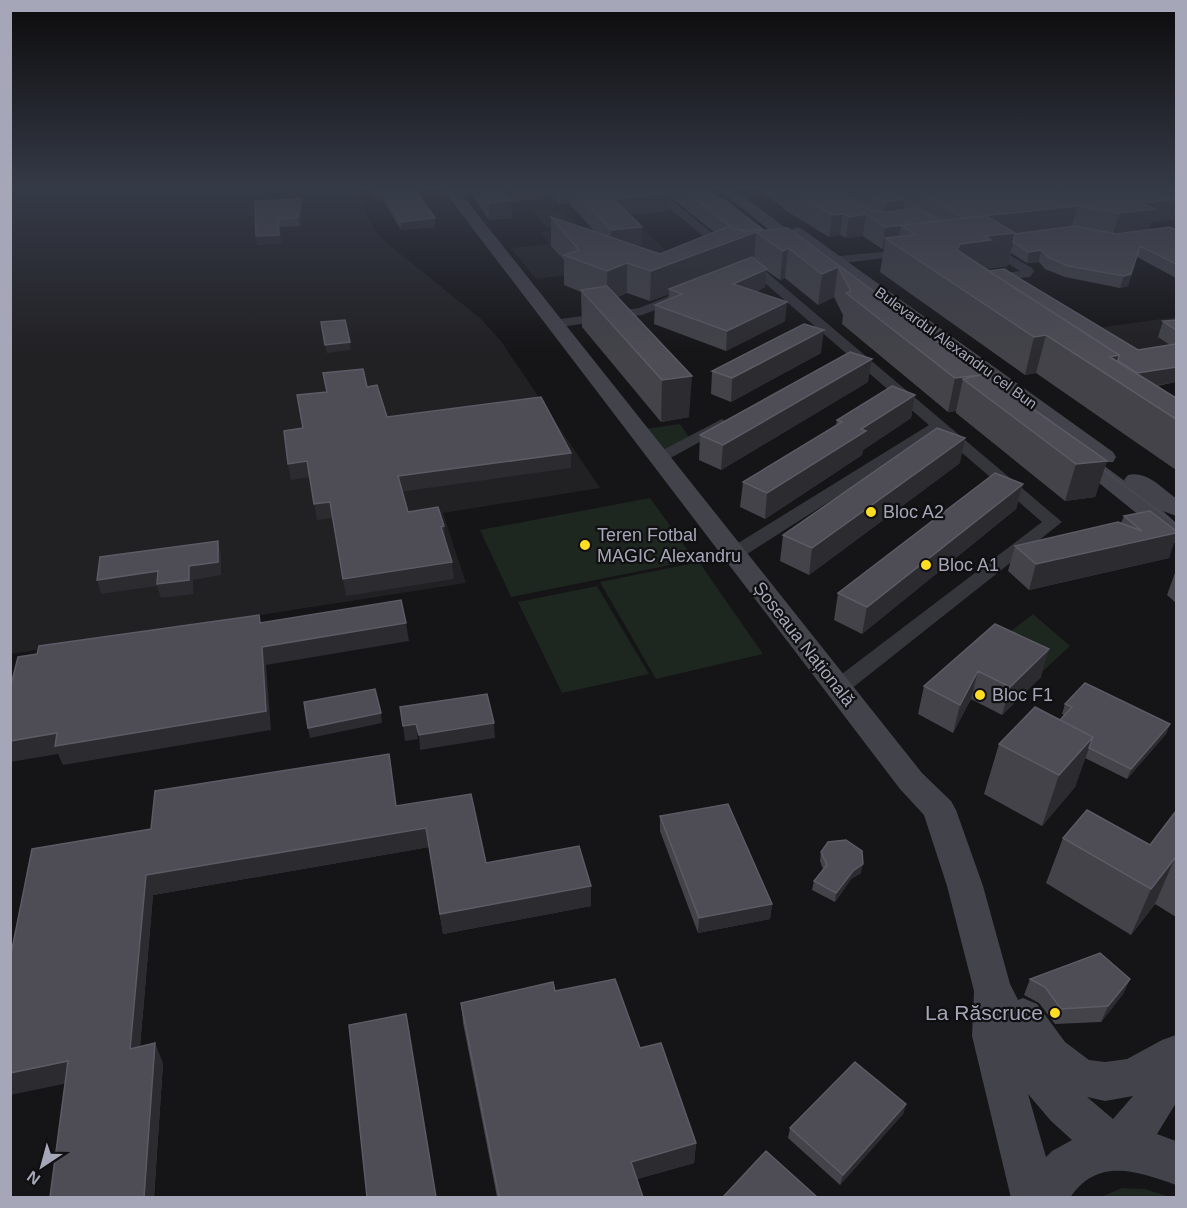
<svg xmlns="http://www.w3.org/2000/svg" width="1187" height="1208" font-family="Arial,sans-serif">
	<rect width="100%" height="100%" fill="#151416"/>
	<!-- built -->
	<path fill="#212023" d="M11,187H355L373,228L383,240L481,319L501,341L600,488L443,513L466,583L11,654Z
		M634,221L672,256L669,262L536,279L511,248L549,244L540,232Z
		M1176,317V366L1158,367L1096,328Z"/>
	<!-- green -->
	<path fill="#1e2620" d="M553,209L555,212L563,211L577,225L548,228L533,211Z
		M680,424L689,437L666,449L654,446L644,429Z
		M650,498L695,560L511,597L480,530Z
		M699,562L763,654L656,679L600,582Z
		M597,586L649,674L562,693L518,602Z
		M1033,614L1070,646L1043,671L992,646Z
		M1122,1188L1145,1189L1170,1197H1101Z"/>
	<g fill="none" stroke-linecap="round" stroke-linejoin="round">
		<!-- street -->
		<path fill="#35353c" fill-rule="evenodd" d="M493,187H525L520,190L454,198L449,195L454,192Z
			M643,187H655L732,249V253H724Z
			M987,242L1032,268L1034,271L1030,277L986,282V276L1020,271L983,247V243Z
			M910,249L914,250V254L821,266L815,262L821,258Z
			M753,263L757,264L1062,522L846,693L838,695L830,693L827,688L830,683L1042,522L938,432L741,558H727L725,554L727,550L929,425L751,271L746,273L740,269Z
			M680,292L684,293L686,296L684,299L642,315L554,328L547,324L554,320L639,308Z
			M722,419L730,424L727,427L665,461L659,463L651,458L653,455Z"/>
		<!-- secondary -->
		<path fill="#43434c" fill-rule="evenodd" d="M441,187H456L922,773L951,801L956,810L983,886L1010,984L1018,1000L1023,998L1037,1004L1065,1042L1089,1060L1105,1062L1127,1059L1162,1040L1176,1035V1103L1157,1134L1176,1141V1185C1138,1172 1098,1156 1070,1198H1011L972,1036L974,991L947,886L924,815L900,789ZM1028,1094L1051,1121L1072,1140L1052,1151L1046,1157ZM1133,1096L1113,1119L1087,1097L1105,1101Z
			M715,187H731L790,231L797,227L802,229L1113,452L1116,457L1113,462H1099L1126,482L1124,480L1128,475C1146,470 1162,488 1176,498V516L1163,511L1176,523V543L1167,541L1140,516L1063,454L1066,449H1079L815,253L807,257L801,255Z"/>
		<!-- tram -->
		<path stroke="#4a4a53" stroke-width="1.5" d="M725,187L794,239
			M897,310L1001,386
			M1090,460L1176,524"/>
	</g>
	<!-- wall -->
	<path fill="#434349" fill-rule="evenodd" d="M369,187H413L435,218V227L401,230L384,202H378Z
		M465,187H704L718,198L762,229V231L788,228L909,322L1107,461L1095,497L1065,501L956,413V411L948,412L842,324L843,315L834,297L818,305L785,278L780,280L767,271L765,287L756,292L785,321L726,351L654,324L655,305L668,299L669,294L650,301L627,293L617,297L689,417L661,422L582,327L581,292L564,285V260L551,246V217L596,233L569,203L560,204L553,198L511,202L512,218L489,220L474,198L473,187L466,188ZM669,196L714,232L660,254L636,246L641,245L642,227L630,215L668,211Z
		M753,187H1042L1055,193L1086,190L1080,187H1176V219L1151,222L1149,230H1176V278L1137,257L1128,286L1120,288L1065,277L1045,269L1039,262L1027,263L1011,253L1008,266L986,269L1138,350L1170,345L1158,337L1163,321L1176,320V382L1157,386L1176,398V470L1036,373L1025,375L880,272L884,249H882L863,236L846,238L840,235L829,237L783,209V207Z
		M301,199L302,207L300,226L279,227L281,243L258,245L256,236Z
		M821,353L731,402L711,394L712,371Z
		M868,382L721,470L699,460L700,435Z
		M915,395L911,418L863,450L862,455L765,519L740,507L743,482L836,425L837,420Z
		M960,463L809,575L780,561L783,535Z
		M1023,484L1016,509L862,634L834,620L838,593Z
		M1150,511L1169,558L1029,590L1008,571L1015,546L1121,523L1124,516Z
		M1176,570V603L1167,595Z
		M995,624L1041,677L1002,715L971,699L953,733L918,714L924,686Z
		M1065,704L1170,724L1166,734L1127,779L1085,758L1075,787L1042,826L984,794L999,744L1060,720L1064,715L1062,714Z
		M396,806L486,863L591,906L443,934L429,847L153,895L140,1047L163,1063L154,1197H50L65,1084L32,849Z
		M1176,811V917L1155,904L1131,935L1046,883L1063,838L1150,845Z
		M660,816L772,904L770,919L698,933L660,831Z
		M821,852L861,873L851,879L835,902L812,890L814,881L823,869L820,861Z
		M1030,979H1130L1123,994L1101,1022L1055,1024L1039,1003L1024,995Z
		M555,991L640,1048L696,1143L694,1163L637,1179L643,1197H497L463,1023L461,1003Z
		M906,1104L903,1114L840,1185L788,1138L790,1128Z"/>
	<!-- shaded-wall -->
	<path fill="#2c2b30" d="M499,187H553V198L511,202L512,218L489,220V203Z
		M560,187H569V203L560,204Z
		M604,187H647L604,199Z
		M383,193L384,202H378L377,194Z
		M669,194L668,211L613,217L614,199Z
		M301,199L302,207L300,226L298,218Z
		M905,199L902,220L883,223L886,202Z
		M1176,199V219L1151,222L1149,230L1113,235L1119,213L1141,203Z
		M1077,206L1072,227L1015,233L1008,266L985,269L957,250L963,218Z
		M843,214L840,235L829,237L832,215Z
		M866,214L863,236L846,238L849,217Z
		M435,218V227L401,230V222Z
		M278,219L281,243L258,245L256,236Z
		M901,225L897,246L885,238L884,249H882L885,227Z
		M642,227L641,245L611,249V230Z
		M762,229V236L756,232L754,261L669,289V294L650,301L651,271L744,236L745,230Z
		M788,248L785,278L780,280L783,251Z
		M1041,250L1039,262L1027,263L1029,252Z
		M1137,257L1128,286L1120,288L1124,276Z
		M627,263V293L607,301V271Z
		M838,267L834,297L818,305L822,274Z
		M767,269L765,287L732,303L733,284Z
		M787,302L785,321L726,351L727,331Z
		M824,330L821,353L731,402L732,378Z
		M1046,335L1036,373L1025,375L1034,337Z
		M350,342L351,350L327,353L325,345Z
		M1119,355L1113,378L1110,357Z
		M872,359L868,382L721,470L723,445Z
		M1176,367V382L1130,390L1135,374Z
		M980,375L963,379L956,411L948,412L955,378Z
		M692,376L689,417L661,422L662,380Z
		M915,395L911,418L863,450L862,455L765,519L767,493L861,429Z
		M965,438L960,463L809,575L812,548Z
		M571,453V468L400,492L398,476Z
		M307,461L310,477L291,480L288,464Z
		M1107,461L1095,497L1065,501L1076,464Z
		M1023,484L1016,509L862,634L867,607Z
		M330,502L332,518L317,520L314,504Z
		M444,526L446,543L441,527Z
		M1176,533V537L1169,558L1029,590L1036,564Z
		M218,541L221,555V575L193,580V594L161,598L157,586L101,594L97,580L189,566Z
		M452,562L454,579L346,596L343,579Z
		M406,623L409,641L266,665L271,730L63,765L58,754L10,762V741L57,733L262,647Z
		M1049,649L1041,677L1002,715L1010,687Z
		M978,671L971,699L953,733L960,705Z
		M381,713L382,723L310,738L308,728Z
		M494,723L495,738L420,750L419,735Z
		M416,724L418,739L405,741L403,726Z
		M1170,724L1166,734L1127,779L1131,769Z
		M1093,737L1075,787L1042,826L1059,775Z
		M426,828L429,847L153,895L138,1069L130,1049L146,875Z
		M1175,858L1155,904L1131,935L1151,889Z
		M863,864L861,873L851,879L835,902L836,893L853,871Z
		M591,886V906L443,934L440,914Z
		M772,904L770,919L698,933L699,918Z
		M1130,979L1123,994L1101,1022L1108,1006Z
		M155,1043L163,1063L154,1197H144Z
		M68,1061L78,1081L10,1095V1073Z
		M906,1104L903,1114L840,1185L843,1175Z
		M696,1143L694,1163L630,1181L631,1162Z"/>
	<!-- building -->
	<path fill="#4e4d55" stroke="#5c5b65" stroke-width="1.5" d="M373,187H413L435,218L401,222L383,193L377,194Z
		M477,187H500L511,200L489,203Z
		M570,187H595L601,192L648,187H660L669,194L614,199L642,227L611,230Z
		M680,187H704L718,198H722L762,229L745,230L733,229Z
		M786,187H832L868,209L886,212L919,208L941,221L885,227L866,214L849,217L843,214L832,215L785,188H787Z
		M855,187H886L905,199L886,202L877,200Z
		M909,187H1042L1055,193L1106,187H1176V199L1141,203L1155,209L1119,213L1077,206L963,218Z
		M301,199L298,218L278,219L279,235L256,236L255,201Z
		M986,216L1015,233L985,236L991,240L960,244L957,250L1119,355L1110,357L1176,398V419L1046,335L1034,337L885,238L915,235L901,225Z
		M551,217L660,254L727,227L746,232L788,228L910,318L905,319L1107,461L1076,464L963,379L980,375L955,378L846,293L851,291L838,267L822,274L788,248L783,251L756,232L651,271L627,263L607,271L564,255L579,250Z
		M1075,226L1116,234L1170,227L1176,230V264L1140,246L1131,274L1124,276L1068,266L1048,257L1041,250L1029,252L1013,242L1015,234Z
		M752,257L767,269L733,284L787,302L727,331L655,305L682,294L669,289Z
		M1004,269L1138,350L1176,344V367L1137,373L1118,361L1119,355L988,271Z
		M607,286L692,376L662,380L581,290Z
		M345,320L350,342L325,345L321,322Z
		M1176,320V330L1163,321Z
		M804,324L824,330L732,378L712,371Z
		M850,352L872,359L723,445L700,435Z
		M363,369L367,387L377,385L387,417L541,397L571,453L398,476L408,512L438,507L444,526L441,527L452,562L343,579L330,502L314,504L307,461L288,464L284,431L303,428L297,395L327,392L323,373Z
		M892,386L915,395L861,429L866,431L767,493L743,482L842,422L837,420Z
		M937,428L965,438L812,548L783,535Z
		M995,473L1023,484L867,607L838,593Z
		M1150,511L1176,531V533L1036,564L1015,546L1118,522L1142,531L1124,516Z
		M218,541V562L189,566V580L157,584L158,571L97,580L100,557Z
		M401,600L406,623L262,647L266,711L55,746L57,733L10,741V689L18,657L37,654L39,646L259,615L260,623Z
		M995,624L1049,649L1010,687L978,671L960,705L924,686Z
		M1085,683L1170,724L1131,769L1089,748L1093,737L1060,720L1072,707L1065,704Z
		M375,689L381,713L308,728L304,702Z
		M487,694L494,723L419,735L416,724L403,726L400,707Z
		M1035,707L1093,737L1059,775L999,744Z
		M389,754L396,806L471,794L486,863L579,846L591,886L440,914L426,828L146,875L130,1049L155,1043L144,1197H50L68,1061L10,1073V959L32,849L151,829L155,791Z
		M728,804L772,904L699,918L660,816Z
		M1087,810L1150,845L1176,811V859L1175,858L1151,889L1063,838Z
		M846,840L862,851L863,864L853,871L836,893L814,881L827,865L821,852L828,842Z
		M1100,953L1130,979L1108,1006L1061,1009L1045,987L1030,979Z
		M615,979L640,1048L661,1043L696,1143L631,1162L643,1197H499L461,1003L553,982L555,991Z
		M406,1014L436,1197H367L349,1025Z
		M855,1062L906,1104L843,1175L790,1128Z
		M766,1151L817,1197H723Z"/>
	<!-- sky -->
	<linearGradient id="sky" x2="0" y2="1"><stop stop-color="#0c0b0c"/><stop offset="0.53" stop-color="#353a47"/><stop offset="1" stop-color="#353a47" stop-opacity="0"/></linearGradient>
	<rect width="1187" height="356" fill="url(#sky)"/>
	<!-- markers -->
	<g fill="#ffdd23" stroke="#100f11" stroke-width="2">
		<circle cx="871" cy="512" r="6"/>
		<circle cx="585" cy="545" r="6"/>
		<circle cx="926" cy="565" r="6"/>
		<circle cx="980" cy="695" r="6"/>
		<circle cx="1055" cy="1013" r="6"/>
	</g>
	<g text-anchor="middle" stroke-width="4.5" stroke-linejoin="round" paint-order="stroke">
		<!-- far-street labels -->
		<g font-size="15" fill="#a5a7b8" stroke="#100f11">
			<text transform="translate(956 348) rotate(36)" y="5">Bulevardul Alexandru cel Bun</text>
		</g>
		<!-- poi labels -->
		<g font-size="18" fill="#a5a7b8" stroke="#100f11" text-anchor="start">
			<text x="883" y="518">Bloc A2</text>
			<text x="597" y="541">Teren Fotbal<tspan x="597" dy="21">MAGIC Alexandru</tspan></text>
			<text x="938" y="571">Bloc A1</text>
			<text x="992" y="701">Bloc F1</text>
		</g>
		<!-- street labels -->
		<g font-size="18" fill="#a5a7b8" stroke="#100f11">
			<text transform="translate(804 644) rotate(52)" y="6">Șoseaua Națională</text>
		</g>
		<!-- near-poi labels -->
		<g font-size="21" fill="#a5a7b8" stroke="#100f11" text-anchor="end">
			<text x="1043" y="1020">La Răscruce</text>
		</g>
	</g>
	<!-- border -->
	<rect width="1187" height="1208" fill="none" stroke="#a5a7b8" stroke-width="24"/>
	<!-- north arrow -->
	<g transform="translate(42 1166) rotate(216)" stroke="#100f11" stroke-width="4.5" paint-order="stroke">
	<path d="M0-4.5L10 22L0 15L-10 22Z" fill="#a5a7b8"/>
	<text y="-9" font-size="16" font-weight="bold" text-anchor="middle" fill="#a5a7b8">N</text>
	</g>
</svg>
